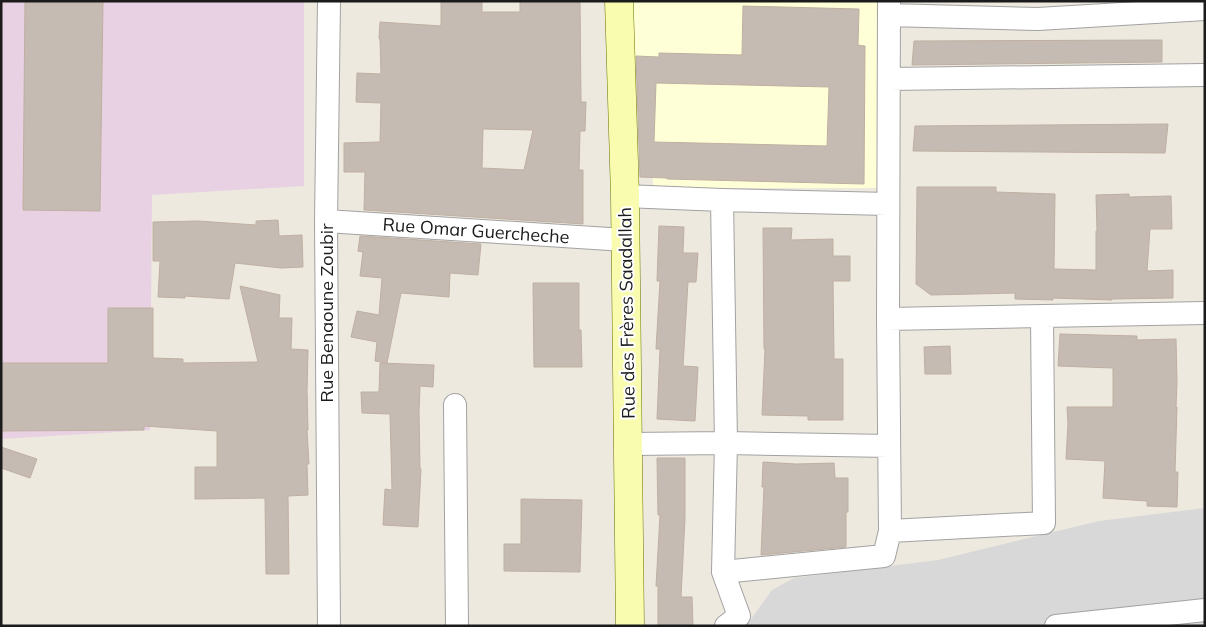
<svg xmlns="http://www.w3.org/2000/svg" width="1206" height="627" font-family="Mulish,sans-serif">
	<rect width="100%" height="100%" fill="#ede9df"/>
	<!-- residential -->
	<path fill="#d9d8d8" d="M1205,508V626H746L772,590L794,578L938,560L1099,521Z"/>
	<!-- industrial -->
	<path fill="#e7d1e3" d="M1,1H304V186L152,195L150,430L1,439Z"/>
	<!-- education -->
	<path fill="#ffffd7" d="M626,1H879L878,188H654Z"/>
	<!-- building -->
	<path fill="#c5bbb3" stroke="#c0afa1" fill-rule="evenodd" d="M25,1H103L100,211L23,210Z
		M441,1H482V12H520V1H580L581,102H586L585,131H580L579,170H583V224L364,210L365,172H344V143L380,142L381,103L356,102L357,73L381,74L380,39H379L380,22L441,26ZM483,129L533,130L524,170L482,168Z
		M743,6L859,9L858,45L865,46L864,184L667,179V178L640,177L636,56L659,57V53L742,55ZM656,83L829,87L827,146L654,142Z
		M1162,40V62L912,65L914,41Z
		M1168,124L1165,153L913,151L915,126Z
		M917,187H996V192L1055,194L1054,269L1096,270V231H1097L1096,195L1129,194V197L1171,196L1172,229H1150L1147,271L1173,270V298L1112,299V300L1053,298V300L1015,299V293L931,295L916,284Z
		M278,220L279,236L302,235L303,267L281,268L235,263L229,299L185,296V298L158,297L160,261H153V222L198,221L256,225V221Z
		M659,226L684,227L683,253H698L696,282H688L683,366L698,367L695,421L657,419L660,349H656L660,281H657Z
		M763,228H792L791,240L833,239V256H850V281H833L834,359H843V420H808V416L762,415L765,349H764Z
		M360,236L481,244L478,275L450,273L449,297L401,293L387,363L375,361L377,342L351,337L357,311L379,315L382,278L360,276L363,252L358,251Z
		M533,283H579V330H581L582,367H534Z
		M240,286L280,295L279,318H292L291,349L308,350L307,391L308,430H307L309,464H307L308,495L288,496L289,574H266L265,498L195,499V467H217V431L144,426V430L1,431V363H108V308H153V358L183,359V363L258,362Z
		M1060,334L1137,336V340L1176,339L1177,381L1176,407H1177L1175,472H1178L1177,507L1147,506V501L1103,498L1105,461L1066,459L1068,423L1067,407H1113V368L1058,366Z
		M950,346L951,374H925L924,347Z
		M380,363L434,365L433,387L420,386L419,412L420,469H421L418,527L383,525L385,489L392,490L390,414L362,413L361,392H379Z
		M1,447L37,459L30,478L1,468Z
		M657,458H685V518L681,597H692L693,626H658V586H656L660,515H658Z
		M763,462L796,464L834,463L835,478H848V512H846V547L761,555L764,487H762Z
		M521,499L582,500L580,572L504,571V544H521Z"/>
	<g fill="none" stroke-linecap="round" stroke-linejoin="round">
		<!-- street casing -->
		<g stroke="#a2a2a2" stroke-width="24">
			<path id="street" d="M329,1L326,221L329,626
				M889,1L888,319L890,531
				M889,15L1038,19L1205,9
				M889,79L1205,75
				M625,196L722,200L888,204
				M722,200L726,443L723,572
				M326,221L625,240
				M888,319L1205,313
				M455,405L457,626
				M629,444L726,443L889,446
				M726,626L739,616L723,572L884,556L890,531L1044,523L1042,317
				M1056,626L1205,610"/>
		</g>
		<!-- secondary casing -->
		<g stroke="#687400" stroke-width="29">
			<path id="secondary" d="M619,1L625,196L630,626"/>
		</g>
		<!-- street -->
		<use href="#street" stroke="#fff" stroke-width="22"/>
		<!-- secondary -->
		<use href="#secondary" stroke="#f9fcae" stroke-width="28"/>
	</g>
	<g text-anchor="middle" stroke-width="4" stroke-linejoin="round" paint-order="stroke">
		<!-- street labels -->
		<g font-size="18" fill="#1b1b1b" stroke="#fff">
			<text transform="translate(476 231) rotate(4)" y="6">Rue Omar Guercheche</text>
			<text transform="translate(327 313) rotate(-90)" y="6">Rue Benaoune Zoubir</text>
			<text transform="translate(627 313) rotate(-91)" y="6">Rue des Frères Saadallah</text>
		</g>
	</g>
	<!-- border -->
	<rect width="1206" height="627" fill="none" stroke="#1b1b1b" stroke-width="5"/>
</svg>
